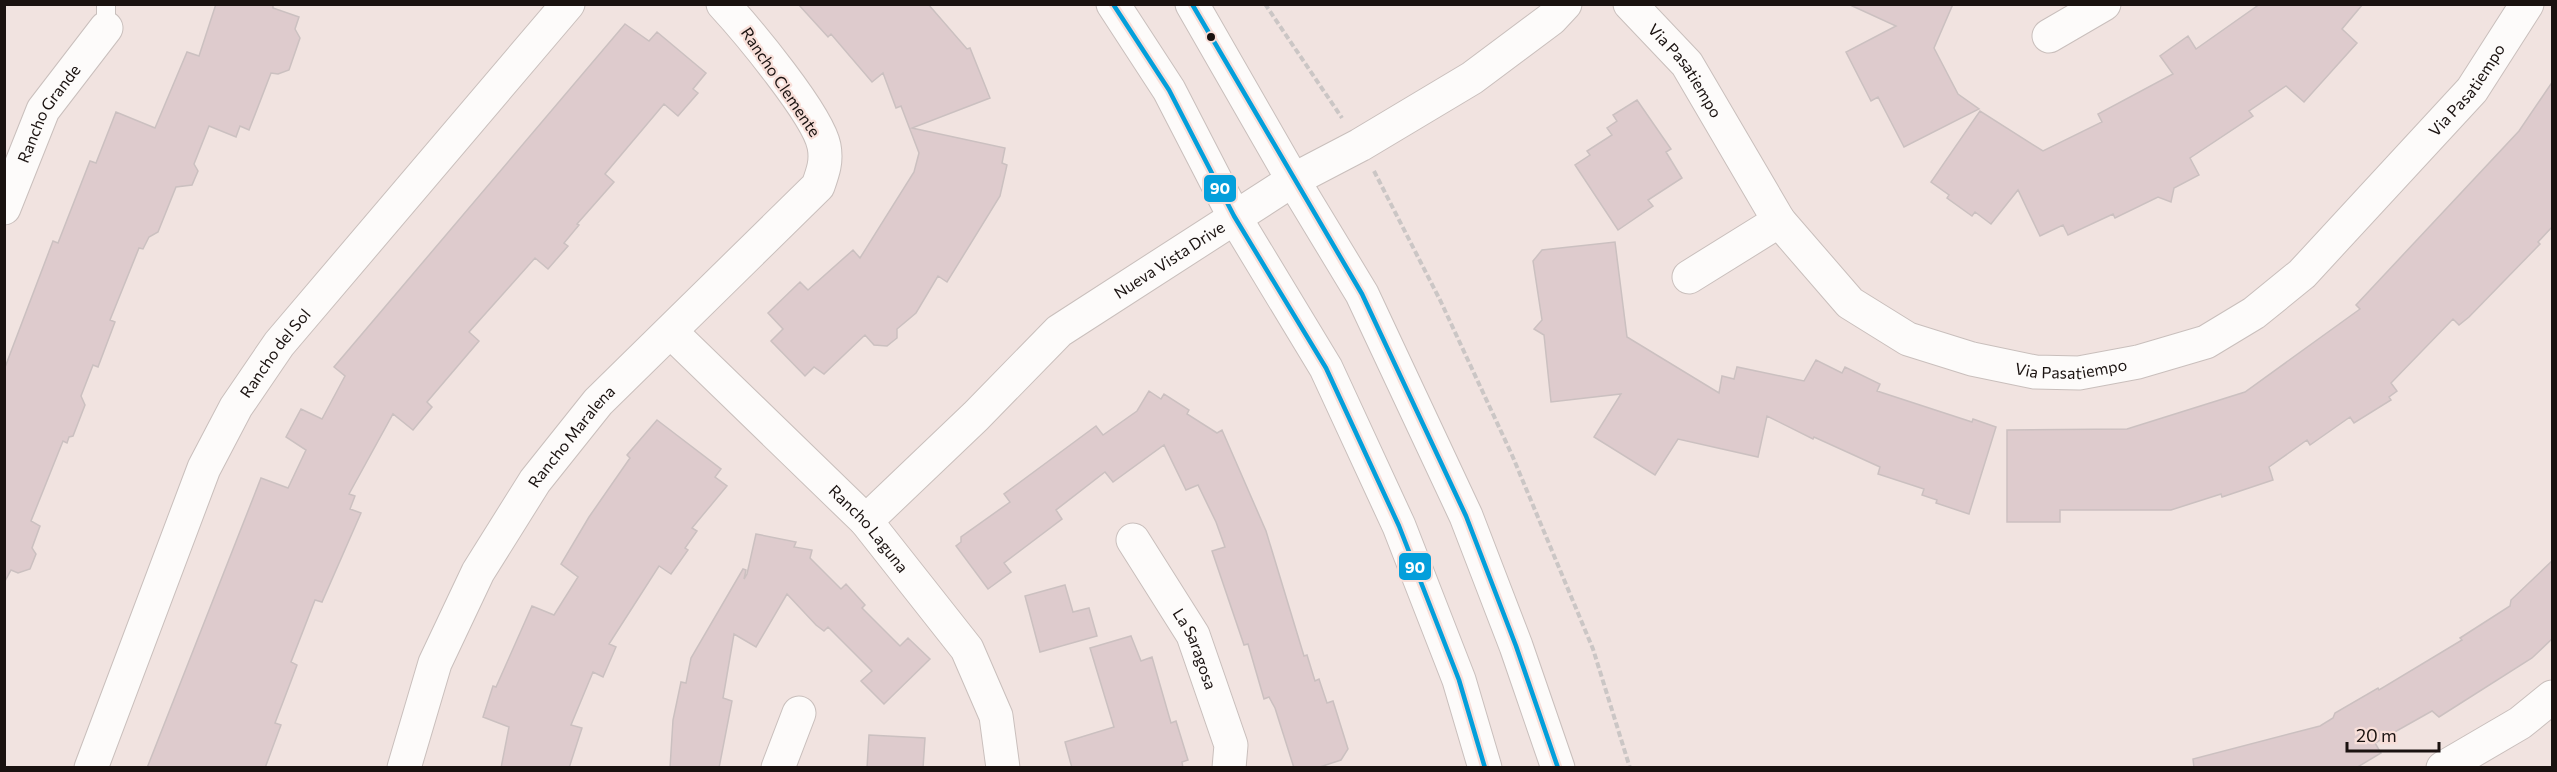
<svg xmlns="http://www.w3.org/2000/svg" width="2557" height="772" font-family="Commissioner,sans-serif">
	<rect width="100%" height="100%" fill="#f1e3e0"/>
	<!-- building -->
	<path fill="#decbcd" stroke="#cbc0c0" stroke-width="1.5" d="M216,4H273V8L299,17L295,29L300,38L289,70L278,74L271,73L249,130L240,126L236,137L209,126L194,164L198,171L192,185L176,187L158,232L149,237L143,249L139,248L110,320L115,322L98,367L93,365L81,396L85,405L73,436L69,437L67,443L63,441L31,521L40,526L32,548L36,554L30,569L18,573L11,570L4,583V370L53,241L58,243L90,161L96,163L116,112L155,128L187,52L199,56Z
		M798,4H928L967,49L970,48L990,98L912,128L1005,148L1002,163L1007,165L1000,196L947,282L938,276L916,313L897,329V338L887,346L874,345L865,335L824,374L814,367L805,376L771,341L783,329L768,313L800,282L808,290L853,250L860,258L914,172L919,153L901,106L896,108L883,73L872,82L831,34L828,37Z
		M1848,4H1953L1934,48L1958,94L1979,109L1904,147L1878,97L1871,101L1846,52L1896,26Z
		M2260,4H2363L2342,29L2357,43L2304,102L2286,86L2249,111L2253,116L2190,158L2199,175L2174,188L2171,202L2158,197L2115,218L2113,214L2068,235L2063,225L2040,236L2018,190L1991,224L1975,212L1972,216L1947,198L1949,195L1931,182L1980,111L2043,151L2102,122L2098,114L2173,74L2160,56L2188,36L2196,49Z
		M625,24L649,41L657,32L706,73L693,89L698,93L678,116L664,104L605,174L614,182L577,224L579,225L564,243L568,246L548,269L535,258L469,332L479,341L427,402L432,407L413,430L393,414L349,494L355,496L350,509L361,513L322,602L315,600L291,662L297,665L275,723L281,725L265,768H147L261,478L288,488L306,450L286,437L301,409L322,419L345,376L334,367Z
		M2553,81V226L2538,242L2540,244L2469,317L2459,325L2453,319L2391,383L2397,391L2389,397L2391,400L2354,423L2350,417L2310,445L2307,440L2269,467L2273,480L2222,497L2221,494L2171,510H2060V522H2007V430L2127,429L2245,392L2360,309L2356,305L2519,131Z
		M1637,100L1671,149L1666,152L1682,178L1648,200L1653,206L1618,230L1575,165L1590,155L1587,151L1612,135L1607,128L1617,121L1613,115Z
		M1615,242L1627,337L1719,393L1722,376L1734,379L1737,367L1804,381L1816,360L1842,373L1845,367L1880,384L1877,391L1972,422L1973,419L1996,427L1969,514L1936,503L1937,500L1922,495L1924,489L1878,474L1880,467L1814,437L1813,439L1767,416L1758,457L1678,439L1655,475L1594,437L1621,394L1551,402L1544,335L1534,329L1542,320L1533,261L1542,250Z
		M1149,391L1161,399L1164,394L1189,410L1187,414L1217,433L1222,430L1266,531L1304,656L1307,655L1315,681L1319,679L1327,703L1333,701L1348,749L1341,760L1317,768H1294L1275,708L1269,697L1264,699L1248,644L1244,645L1212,551L1225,547L1216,522L1198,485L1186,490L1164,445L1113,482L1105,472L1056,510L1062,519L1004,563L1011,572L988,589L956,546L961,542V537L1010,502L1004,494L1096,426L1103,435L1137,411Z
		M657,420L721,469L715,477L727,486L692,528L697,531L685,548L688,550L671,574L659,566L609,644L616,647L603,677L593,672L571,725L582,728L569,768H501L509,727L483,717L493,686L496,687L532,606L554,615L578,577L561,564L589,517L630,458L627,455Z
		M756,534L796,542L794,547L812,550L810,558L841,589L846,584L865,605L862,608L900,646L908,638L930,659L884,704L861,681L872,671L828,627L824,631L816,625L787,594L756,647L734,634L723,698L732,701L719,768H670L673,720L681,682L686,683L691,658L743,569L746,570L744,579L747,574Z
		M2553,560V638L2532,658L2439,717L2432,711L2375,743L2381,753L2356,768H2194L2193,759L2320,726L2333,718L2335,713L2378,688L2379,690L2462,640L2460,638L2510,606L2511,600Z
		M1065,585L1073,612L1089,608L1097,636L1040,652L1025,596Z
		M1131,636L1141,661L1152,657L1171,723L1176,721L1188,760L1182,762L1183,768H1072L1065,742L1114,727L1090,648Z
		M869,735L925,738L923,768H867Z"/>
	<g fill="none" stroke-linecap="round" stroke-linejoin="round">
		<!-- lane casing -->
		<g stroke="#c9bfbc" stroke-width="20">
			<path id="lane" d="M106,28V4"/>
		</g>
		<!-- street casing -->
		<g stroke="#c9bfbc" stroke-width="35">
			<g id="street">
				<path id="s1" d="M1630,4L1687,64L1779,221L1850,303L1908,339L1972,359L2035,372L2079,373L2138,362L2206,342L2254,313L2302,274L2472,90L2527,4"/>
				<path d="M2049,36L2104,4"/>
				<path id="s2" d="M4,208L43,110L106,28"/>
				<path d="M1689,277L1779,221"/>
				<path id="s3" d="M671,332L866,521L967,649L996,716L1003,768"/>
				<path id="s4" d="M1133,540L1193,635L1231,745L1229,768"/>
				<path id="s5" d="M91,768L204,468L236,407L279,344L568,4"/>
				<path id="s6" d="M404,768L435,663L478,572L535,481L598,402L818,186C823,172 827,161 824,146C818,115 747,30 723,4"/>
				<path d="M778,768L799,713"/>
				<path d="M2443,768L2520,723L2552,697"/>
			</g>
		</g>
		<!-- secondary casing -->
		<g stroke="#c9bfbc" stroke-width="35">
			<g id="secondary">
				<path id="s7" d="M866,521L976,416L1059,331L1293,180L1360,145L1472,78L1551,19L1565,4"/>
			</g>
		</g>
		<!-- primary casing -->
		<g stroke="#c9bfbc" stroke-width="35">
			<path id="primary" d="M1113,4L1169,90L1234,216L1326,368L1399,526L1459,680L1485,768
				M1192,4L1293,180L1362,294L1466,516L1516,646L1558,768"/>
		</g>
		<!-- path -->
		<path stroke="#cbc6c5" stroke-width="4" stroke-dasharray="6 3" stroke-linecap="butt" d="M1265,4L1342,118
			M1374,171L1441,302L1512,455L1593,649L1630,768"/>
		<!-- lane -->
		<use href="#lane" stroke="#fdfbfa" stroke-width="18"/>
		<!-- street -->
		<use href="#street" stroke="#fdfbfa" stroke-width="33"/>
		<!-- secondary -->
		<use href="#secondary" stroke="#fdfbfa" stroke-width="33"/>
		<!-- primary -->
		<use href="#primary" stroke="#fdfbfa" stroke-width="33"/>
		<!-- bus-1 casing -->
		<g stroke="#f8dfd9" stroke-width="9">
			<path id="bus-1" d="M1113,4L1169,90L1234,216L1326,368L1399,526L1459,680L1485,768
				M1192,4L1362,294L1466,516L1516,646L1558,768"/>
		</g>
		<!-- bus-1 -->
		<use href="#bus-1" stroke="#039fdb" stroke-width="4.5"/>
	</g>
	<!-- markers -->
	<circle fill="#1a1210" stroke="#f8dfd9" stroke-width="2" cx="1211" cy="37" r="5"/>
	<g text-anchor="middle" stroke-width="4.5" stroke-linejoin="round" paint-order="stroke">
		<!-- street labels -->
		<g font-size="16" fill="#1a1210" stroke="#f8dfd9">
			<text dy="6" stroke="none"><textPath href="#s1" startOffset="87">Via Pasatiempo</textPath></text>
			<text transform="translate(781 82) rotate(56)" y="6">Rancho Clemente</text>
			<text dy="6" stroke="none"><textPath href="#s1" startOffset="1113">Via Pasatiempo</textPath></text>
			<text dy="6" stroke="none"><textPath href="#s2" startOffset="105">Rancho Grande</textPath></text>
			<text dy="6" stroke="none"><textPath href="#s7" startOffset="402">Nueva Vista Drive</textPath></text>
			<text dy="6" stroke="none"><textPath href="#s5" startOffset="456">Rancho del Sol</textPath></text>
			<text dy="6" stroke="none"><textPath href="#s1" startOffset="609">Via Pasatiempo</textPath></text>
			<text dy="6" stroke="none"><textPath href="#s6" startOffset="375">Rancho Maralena</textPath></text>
			<text dy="6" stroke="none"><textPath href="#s3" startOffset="279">Rancho Laguna</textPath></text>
			<text dy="6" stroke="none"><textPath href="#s4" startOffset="126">La Saragosa</textPath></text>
		</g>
	</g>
	<g stroke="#f8dfd9" stroke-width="2">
		<rect x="1203" y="174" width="34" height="29" rx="6" fill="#039fdb"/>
		<rect x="1398" y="552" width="34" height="29" rx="6" fill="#039fdb"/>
	</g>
	<g font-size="16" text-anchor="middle" font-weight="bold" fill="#fff">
		<text x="1220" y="194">90</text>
		<text x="1415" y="573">90</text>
	</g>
	<!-- border -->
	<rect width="2557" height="772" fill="none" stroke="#1a1210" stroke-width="12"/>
	<!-- scale -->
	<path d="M2347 742v9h92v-9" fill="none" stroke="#1a1210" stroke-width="3"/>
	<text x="2356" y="742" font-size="18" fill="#1a1210" stroke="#f8dfd9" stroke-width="4.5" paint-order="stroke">20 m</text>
</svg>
